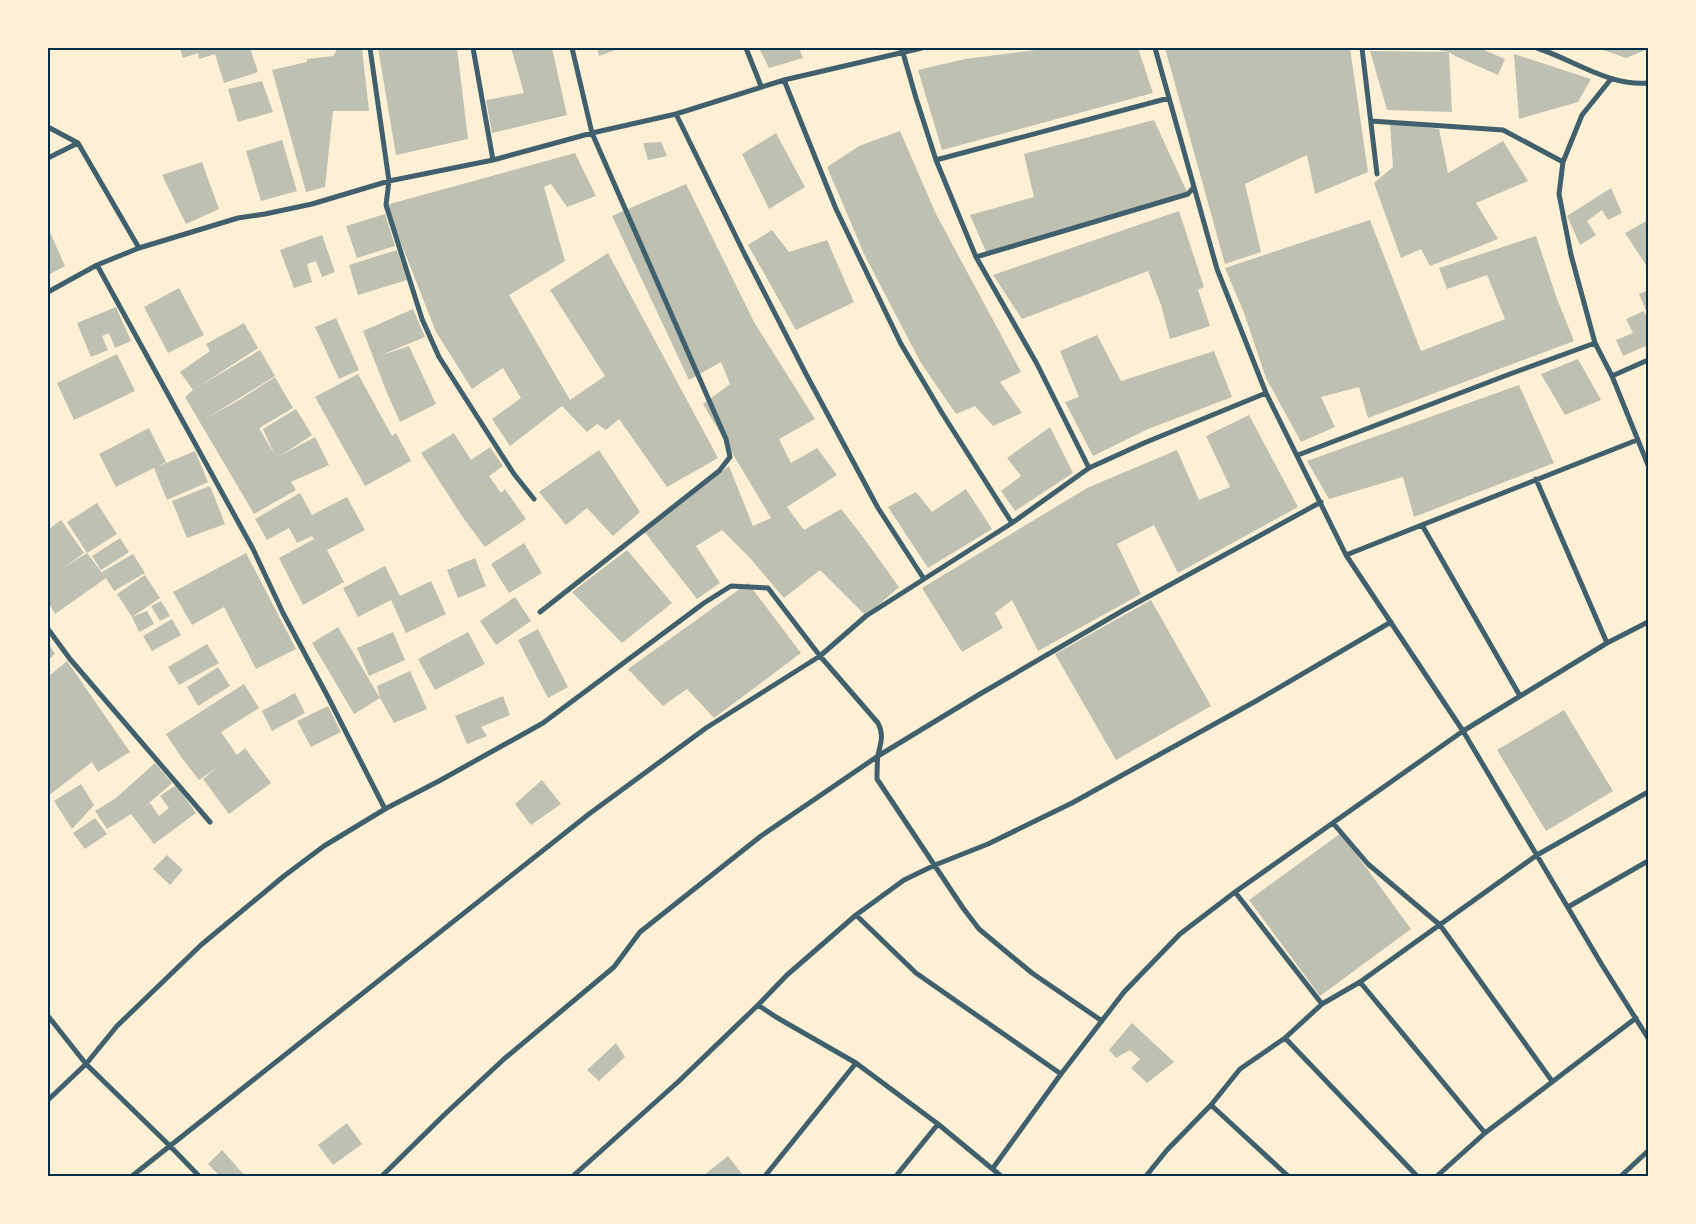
<svg xmlns="http://www.w3.org/2000/svg" width="1696" height="1224" font-family="'Golos Text',sans-serif">
	<rect width="100%" height="100%" fill="#fdf0d5"/>
	<!-- building -->
	<path fill="#bec0b2" d="M180,48H250L258,72L224,83L215,54L199,59L198,53L183,58Z
		M338,48H362L369,111H333L325,187L306,192L272,70L307,62V59L333,56Z
		M378,48H457L468,139L396,155Z
		M511,48H552L567,115L492,133L486,100L524,93Z
		M597,48H621L599,56Z
		M759,48H799L803,58L769,68Z
		M1052,48H1138L1153,93L942,150L918,70L965,59Z
		M1165,48H1350L1368,172L1315,194L1307,155L1245,184L1261,252L1225,264Z
		M1424,48H1479L1505,59L1498,75L1455,56L1449,52L1452,112L1387,110L1370,51L1449,52Z
		M1598,48H1648V49L1626,58Z
		M1514,54L1591,79L1578,102L1519,119Z
		M262,81L273,112L238,122L228,89Z
		M1154,120L1188,194L987,254L970,215L1034,197L1024,154Z
		M1390,123L1439,129L1448,173L1503,141L1528,181L1476,203L1498,239L1430,266L1421,249L1401,258L1374,183L1393,167Z
		M900,131L936,214L1021,372L1000,382L1022,413L993,426L975,406L956,414L921,363L865,256L827,167L859,146Z
		M776,133L805,187L769,209L742,154Z
		M282,140L297,191L261,201L246,151Z
		M661,142L667,156L648,160L643,143Z
		M575,153L596,196L567,207L551,184L544,187L565,261L509,295L570,400L605,376L550,290L608,253L718,458L667,487L619,419L606,430L597,424L587,432L562,406L510,446L492,419L521,398L503,368L472,389L436,332L386,205Z
		M202,162L219,209L186,224L162,175Z
		M686,184L754,322L815,419L779,439L791,463L817,448L837,475L787,507L804,530L841,509L860,533L899,587L866,616L820,570L784,598L749,557L722,530L696,546L720,583L697,599L643,530L729,466L753,526L771,518L703,404L730,384L721,362L689,380L612,216Z
		M1611,188L1622,213L1608,220L1602,210L1587,221L1596,235L1580,245L1567,216Z
		M1179,211L1204,287L1198,290L1210,326L1170,339L1161,305L1148,271L1022,319L993,275Z
		M385,214L395,246L357,258L346,226Z
		M1370,220L1421,351L1505,319L1487,275L1447,289L1439,268L1536,236L1557,299L1574,341L1368,418L1359,387L1321,397L1335,427L1301,442L1266,378L1244,313L1225,268Z
		M1648,220V268L1625,233Z
		M48,228L65,266L48,275Z
		M772,230L789,252L827,240L854,302L796,330L748,245Z
		M322,235L335,272L322,277L316,261L307,264L312,282L294,288L280,250Z
		M397,250L407,280L358,295L349,265Z
		M179,288L204,335L168,353L144,307Z
		M1648,290V315L1639,294Z
		M116,307L131,341L115,348L109,333L102,336L108,350L91,357L77,323Z
		M413,309L425,337L379,356L409,346L436,404L400,422L387,393L363,331Z
		M1644,311L1648,321V345L1623,356L1616,340L1633,333L1626,319Z
		M336,318L359,370L339,379L315,327Z
		M244,323L258,348L198,387L260,350L275,376L207,418L241,399L275,377L293,408L259,428L275,455L263,429L296,409L312,435L280,456L315,437L329,465L291,482L296,490L254,514L185,397L193,390L180,372L210,351L206,344Z
		M1097,335L1121,381L1214,351L1232,397L1148,429L1093,456L1065,402L1079,397L1060,351Z
		M117,354L135,391L74,420L57,383Z
		M1578,359L1601,400L1565,415L1541,374Z
		M358,374L392,436L396,433L411,461L365,486L315,397Z
		M1519,385L1554,463L1414,517L1403,477L1329,499L1307,461Z
		M1249,415L1298,507L1178,573L1154,525L1117,544L1141,594L1038,651L1012,600L995,613L1003,628L962,652L922,588L1087,488L1177,450L1199,500L1230,487L1206,436Z
		M1050,427L1073,473L1015,511L1001,491L1021,476L1007,458Z
		M149,428L166,462L159,466L195,451L208,482L167,500L154,468L116,487L99,454Z
		M454,433L471,460L490,447L503,466L489,476L501,493L505,489L526,519L485,547L464,519L421,453Z
		M599,450L640,512L613,536L587,508L566,525L539,492Z
		M210,486L225,524L187,538L172,501Z
		M966,489L992,529L928,568L888,507L916,492L932,512Z
		M300,493L312,515L347,497L365,530L327,550L344,582L303,605L279,558L314,539L312,536L297,543L289,528L267,540L255,519Z
		M97,503L117,534L87,553L67,522Z
		M61,520L84,553L65,567L87,553L106,578L102,572L133,554L145,573L114,591L106,578L55,614L48,602V530Z
		M120,538L129,552L101,570L92,556Z
		M524,543L542,573L509,593L491,564Z
		M627,550L672,603L622,643L572,592Z
		M246,553L296,649L256,669L224,607L192,625L173,592Z
		M475,558L486,586L458,598L447,570Z
		M385,566L400,596L431,581L446,614L406,633L391,600L358,617L343,588Z
		M145,575L160,598L132,617L117,594Z
		M748,583L801,653L714,718L687,689L663,706L628,669Z
		M515,597L531,621L496,645L480,621Z
		M1151,600L1211,706L1116,760L1055,654Z
		M161,601L170,616L160,621L151,606Z
		M147,611L154,624L139,632L132,617Z
		M172,619L181,635L152,651L143,636Z
		M338,627L380,698L354,714L312,643Z
		M538,629L568,687L548,698L518,640Z
		M393,632L405,660L369,676L357,648Z
		M468,632L485,664L435,690L418,659Z
		M48,643L55,654L48,660Z
		M207,644L219,663L179,685L168,667Z
		M67,661L130,752L98,772L92,762L48,796V677Z
		M218,667L230,686L198,706L187,687Z
		M410,671L427,709L394,723L380,698L377,686Z
		M244,684L259,708L221,732L237,755L245,748L271,783L229,814L203,779L219,766L199,780L181,757L166,734Z
		M295,693L305,713L272,731L262,711Z
		M503,696L510,715L481,727L487,736L467,744L455,716Z
		M328,706L341,732L311,747L297,721Z
		M1564,710L1613,791L1546,831L1497,750Z
		M155,763L172,783L140,811L150,803L159,816L169,808L160,796L176,785L196,813L154,844L131,814L107,829L95,811L116,798Z
		M542,780L561,804L531,825L515,804Z
		M81,784L94,805L72,829L54,801Z
		M95,818L107,834L85,849L73,833Z
		M1341,833L1411,929L1320,996L1249,900Z
		M167,855L183,870L170,885L153,869Z
		M1132,1023L1174,1062L1147,1083L1131,1068L1140,1059L1130,1050L1116,1058L1109,1050Z
		M616,1043L625,1057L599,1081L587,1070Z
		M347,1123L362,1144L333,1165L318,1145Z
		M222,1150L245,1176H220L208,1164Z
		M728,1156L742,1174L740,1176H703Z"/>
	<g fill="none" stroke-linecap="round" stroke-linejoin="round">
		<!-- minor -->
		<path stroke="#3f606c" stroke-width="5" d="M370,48L389,181L386,205L422,319L439,357L514,474L534,499
			M473,48L493,160
			M746,48L761,86
			M900,48L903,53L916,98L936,160L976,257L1037,364L1089,468
			M1155,48L1217,269L1266,393L1346,555L1463,731L1602,965L1648,1038
			M1362,48L1377,174
			M1537,48C1574,60 1608,86 1648,83
			M1611,79L1582,115L1563,162L1559,194L1571,255L1595,343L1612,376L1648,465
			M784,80L836,209L901,344L942,413L1012,523
			M676,114L744,253L806,374L878,508L924,579
			M1371,121L1503,130L1563,162
			M48,127L78,143L139,248
			M48,158L78,143
			M936,160L1169,98
			M976,257L1188,194L1193,188
			M97,265L253,549L283,613L328,697L385,809
			M48,292L97,265L139,248L238,218L265,214L312,204L389,181L493,160L592,133L676,114L784,80L922,48
			M1612,376L1648,360
			M1298,455L1510,374L1595,343
			M1536,479L1607,643
			M1422,525L1520,696
			M1346,555L1637,440
			M540,612L719,471L730,457L726,439L592,133L572,48
			M48,629L70,659L210,822
			M1333,823L1368,864L1440,925L1552,1081
			M1235,892L1322,1004
			M1568,907L1648,861
			M856,915L916,973L1061,1074
			M1360,982L1485,1133
			M758,1005L776,1017L856,1063L938,1124L1001,1176
			M48,1016L86,1064L170,1146L199,1176
			M1285,1038L1417,1176
			M48,1100L86,1064L117,1026L201,945L284,876L324,846L385,809L439,781L543,723L704,603L731,586L768,588L820,656L878,723C884,735 881,742 878,755C877,763 877,771 877,779L963,908L979,929L1032,973L1102,1021
			M1211,1105L1288,1176
			M993,1168L1061,1074L1124,992L1180,934L1235,892L1463,731L1607,643L1648,622
			M132,1176L589,814L706,728L820,656L866,616L1012,523L1089,468L1144,443L1266,393
			M382,1176L444,1115L504,1059L614,967L640,932L761,836L878,756L980,694L1122,611L1321,502
			M573,1176L679,1081L758,1005L787,975L856,915L904,880L935,865L988,844L1072,803L1256,701L1391,622
			M765,1176L856,1063
			M896,1176L938,1124
			M1146,1176L1167,1150L1211,1105L1240,1069L1285,1038L1322,1004L1360,982L1537,855L1648,792
			M1437,1176L1485,1133L1636,1018
			M1621,1176L1648,1151"/>
	</g>
	<!-- border -->
	<rect width="1696" height="1224" fill="none" stroke="#fdf0d5" stroke-width="98"/>
	<rect x="49" y="49" width="1598" height="1126" fill="none" stroke="#003049" stroke-width="2"/>
</svg>
